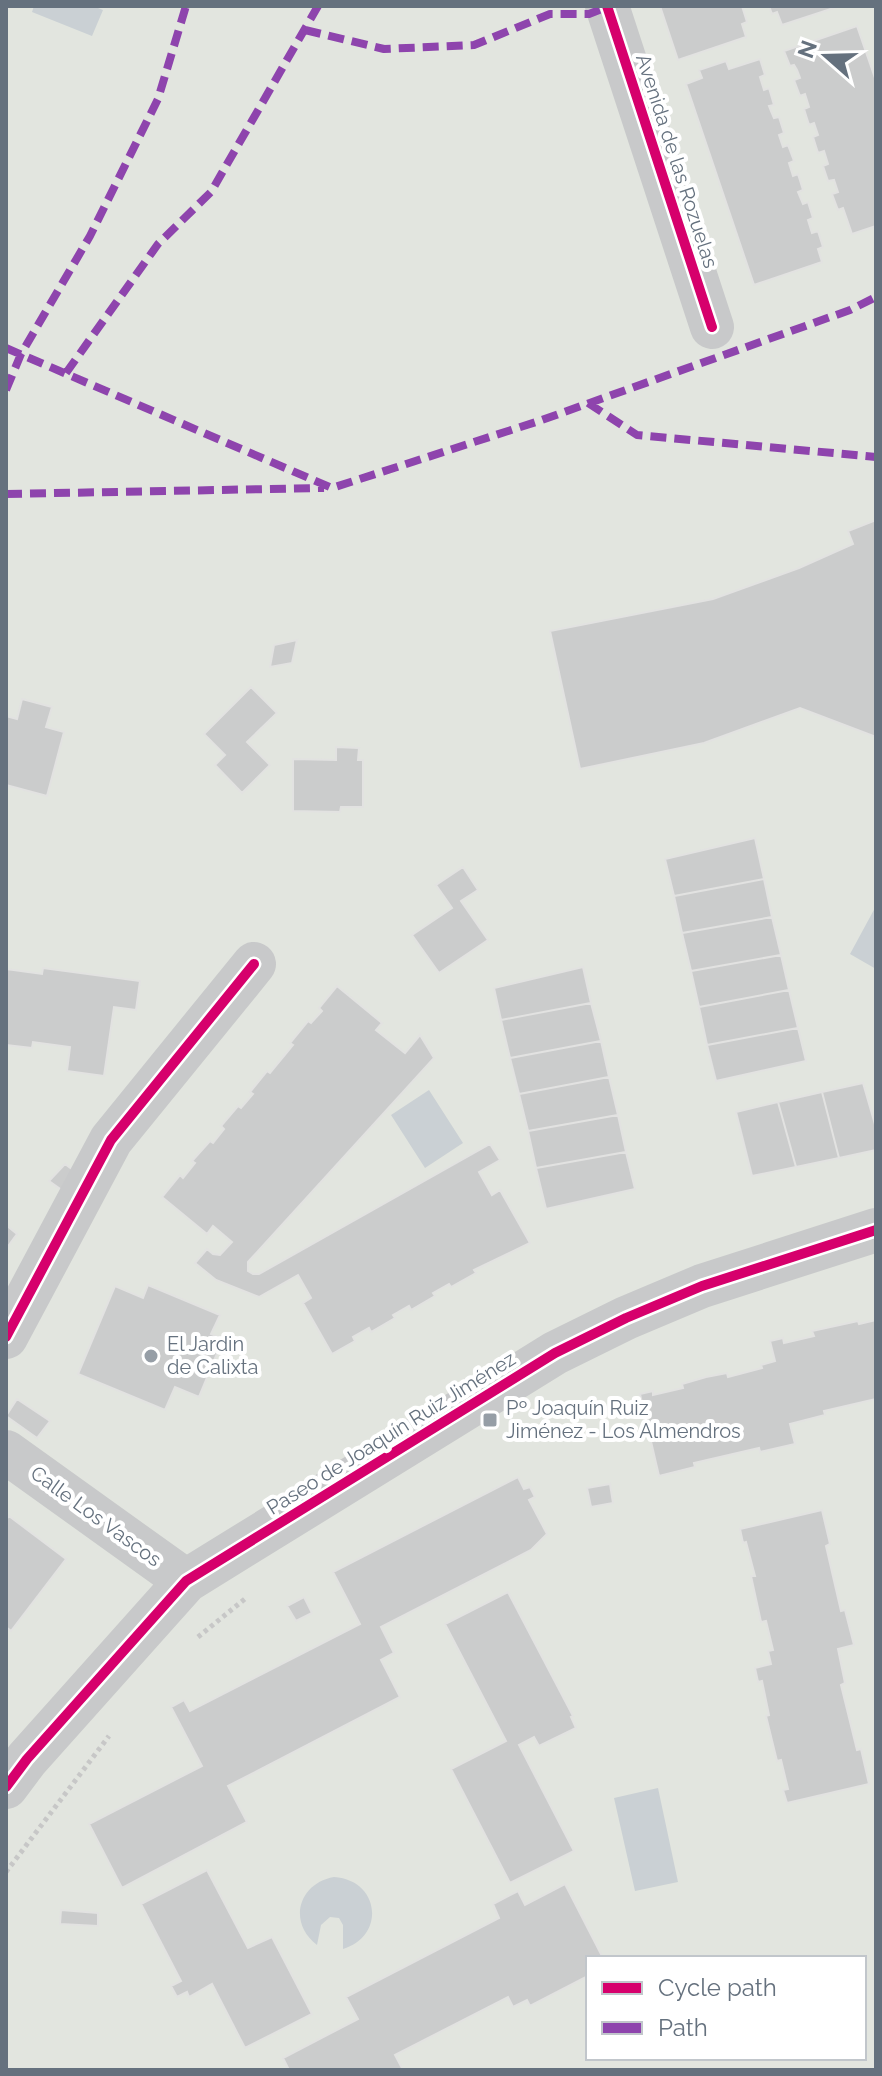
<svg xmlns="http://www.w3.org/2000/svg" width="882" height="2076" font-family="Raleway,sans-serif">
	<rect width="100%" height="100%" fill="#f2f2f1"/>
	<!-- green -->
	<path fill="#e2e5df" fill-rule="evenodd" d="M6,6H876V2070H6ZM588,1958H864V2058H588Z"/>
	<!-- water -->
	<path fill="#cad0d4" d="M34,6H93L103,10L92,36L32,12Z
		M876,906V969L850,954Z
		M429,1090L463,1143L425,1168L391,1115Z
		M658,1788L678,1882L635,1891L614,1798Z
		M334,1877C380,1880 386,1936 343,1949V1925L339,1918L330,1917L321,1925L317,1945C287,1922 299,1883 334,1877Z"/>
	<!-- building -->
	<path fill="#cbcccc" stroke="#e2e2e1" stroke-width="2" d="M660,6H742L747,22L742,24L746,37L678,60Z
		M769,6H840L782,25L777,12L772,14Z
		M857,26L876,81V226L852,234L843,208L838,210L832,194L838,192L834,180L828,181L823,166L828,164L824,151L818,153L813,137L818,135L814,123L809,125L804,109L809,107L805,94L800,96L794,80L800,78L797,70L794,65L790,66L784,51Z
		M760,59L765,75L760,77L764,90L769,88L774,105L769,106L771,111L774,118L779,117L784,133L779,135L783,147L788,145L794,161L789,163L793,176L798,174L803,190L798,192L803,204L808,202L813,218L808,220L812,233L818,231L823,247L818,249L822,262L754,285L686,84L702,78L699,70L726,61L729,69Z
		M876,520V737L800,708L704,743L580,769L550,631L713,599L799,568L853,544L848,531Z
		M297,640L292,663L270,667L274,645Z
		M251,687L277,713L247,742L270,765L242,793L215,765L225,755L204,734Z
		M22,699L52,707L46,727L64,732L47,796L6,785V716L17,719Z
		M336,747L359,748L358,760H363V807H341L340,812L293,811V759L336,760Z
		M755,838L764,879L674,896L665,859Z
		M463,867L478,890L461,901L488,940L439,973L412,935L452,908L436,885Z
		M764,879L772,917L682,933L674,896Z
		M772,917L781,955L691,971L682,933Z
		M781,955L789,990L699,1007L691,971Z
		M583,967L591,1003L501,1020L494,988Z
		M43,968L140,981L136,1010L114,1007L104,1076L67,1071L70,1047L33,1042L32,1048L6,1045V969L42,974Z
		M337,986L382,1023L376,1030L405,1053L420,1035L434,1058L248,1262V1271L253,1274H259L490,1144L500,1160L479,1172L492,1195L500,1190L530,1243L474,1270L476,1273L451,1287L449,1284L433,1293L435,1296L411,1310L409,1306L393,1315L395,1318L371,1332L369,1328L353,1337L355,1341L332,1354L303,1303L311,1298L298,1275L259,1297L216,1280L195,1263L207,1249L213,1254L220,1255L232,1242L213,1226L207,1234L162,1197L180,1175L183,1178L195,1163L192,1161L210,1141L213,1143L224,1129L221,1126L238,1106L241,1108L253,1094L250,1092L267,1071L270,1073L293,1045L290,1043L308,1021L311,1023L322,1011L319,1008Z
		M789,990L798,1028L707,1045L699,1007Z
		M591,1003L601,1041L510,1058L501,1020Z
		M798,1028L806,1061L716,1081L707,1045Z
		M601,1041L609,1077L519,1094L510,1058Z
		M609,1077L618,1115L528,1131L519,1094Z
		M863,1083L876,1128V1150L839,1158L822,1092Z
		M822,1092L839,1158L796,1167L778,1102Z
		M778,1102L796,1167L752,1176L736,1112Z
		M618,1115L626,1152L536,1168L528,1131Z
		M626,1152L635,1189L546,1209L536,1168Z
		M65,1164L77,1173L66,1193L49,1181Z
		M6,1225L17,1234L6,1249Z
		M148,1285L220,1315L211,1334L223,1339L199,1397L175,1387L165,1410L78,1374L115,1286L143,1298Z
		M876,1320V1399L824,1411L825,1415L790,1424L795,1444L760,1452L759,1448L694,1463L695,1467L659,1476L640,1394L653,1391V1395L683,1388L682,1384L706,1377L727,1373L728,1377L762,1368L761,1365L775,1361L770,1341L783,1338L784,1343L814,1336L812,1331L858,1321L859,1324Z
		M17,1399L50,1421L37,1438L6,1416Z
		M518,1477L524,1489L530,1487L535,1497L529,1500L547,1534L531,1550L381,1627L394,1653L381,1660L400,1697L228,1786L247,1822L122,1888L89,1824L202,1766L171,1707L184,1700L190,1711L360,1624L333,1572Z
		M610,1484L613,1503L591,1507L587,1488Z
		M822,1510L830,1544L826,1546L841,1611L845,1610L854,1645L838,1649L845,1683L841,1685L857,1750L861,1749L869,1784L787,1803L783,1790L788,1789L781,1760L777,1761L766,1716L769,1715L762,1681L758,1682L755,1668L771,1664L768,1651L773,1650L766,1621L761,1622L751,1576H755L746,1542L743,1543L740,1529Z
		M9,1516L66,1559L11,1631L6,1627V1520Z
		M508,1592L573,1716L571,1717L576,1728L539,1746L534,1737L519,1745L574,1851L510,1883L451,1769L506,1741L445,1624Z
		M304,1597L312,1613L296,1621L287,1606Z
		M207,1870L248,1948L272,1937L312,2014L245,2048L212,1984L189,1997L187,1992L177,1997L171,1986L181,1981L141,1904Z
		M565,1884L603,1958H588V1976L530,2006L527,2000L513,2007L508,1997L395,2055L403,2070H289L283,2058L358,2019L346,1997L499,1918L493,1904L518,1891L525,1905Z
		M61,1910L98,1913V1926L60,1924Z"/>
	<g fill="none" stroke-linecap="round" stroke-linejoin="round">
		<!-- path -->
		<path stroke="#c7c7c7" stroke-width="5" stroke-dasharray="4 4" stroke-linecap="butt" d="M198,1637L246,1598
			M6,1872L109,1736"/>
		<!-- street -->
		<path stroke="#c8c9ca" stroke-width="44" d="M607,6L712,327
			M6,1337L111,1140L254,964
			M6,1452L186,1581
			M6,1787L27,1759L186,1581L555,1353L626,1318L702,1286L876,1230"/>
		<!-- quiet -->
		<path stroke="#8e44ad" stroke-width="8" stroke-dasharray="16 8" stroke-linecap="butt" d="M305,30L384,49L474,45L550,14H589L607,7
			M6,348L332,488L539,421L850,310L876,297
			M66,373L158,244L211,192L318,6
			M6,390L21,354L90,236L158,99L186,6
			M588,403L637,435L876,457
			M6,494L324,488"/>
		<!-- cycleway casing -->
		<g stroke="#fff" stroke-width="15">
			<path id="cycleway" d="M607,6L712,327
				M6,1337L111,1140L254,964
				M6,1787L27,1759L186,1581L555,1353L626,1318L702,1286L876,1230"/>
		</g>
		<!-- cycleway -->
		<use href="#cycleway" stroke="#d6006c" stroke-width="10"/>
	</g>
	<!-- markers -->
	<g fill="#969ea6" stroke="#fff" stroke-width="3">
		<circle cx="151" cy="1356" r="8"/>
		<rect x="482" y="1412" width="16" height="16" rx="4"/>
	</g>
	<g text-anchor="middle" stroke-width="8" stroke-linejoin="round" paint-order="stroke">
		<!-- street labels -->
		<g font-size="20" fill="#65717e" stroke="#fff">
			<text transform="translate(677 161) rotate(72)" y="7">Avenida de las Rozuelas</text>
			<text transform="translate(391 1433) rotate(-32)" y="7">Paseo de Joaquín Ruiz Jiménez</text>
			<text transform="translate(96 1516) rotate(36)" y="7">Calle Los Vascos</text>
		</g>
		<!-- poi labels -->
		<g font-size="20" fill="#65717e" stroke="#fff" text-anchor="start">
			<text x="167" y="1351">El Jardin<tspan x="167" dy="23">de Calixta</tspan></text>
			<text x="506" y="1415">Pº Joaquín Ruiz<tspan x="506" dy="23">Jiménez - Los Almendros</tspan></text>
		</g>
	</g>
	<!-- border -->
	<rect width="882" height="2076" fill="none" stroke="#65717e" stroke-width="16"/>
	<!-- legend -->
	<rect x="586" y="1956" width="280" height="104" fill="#ffffff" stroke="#c1c6cb" stroke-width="2"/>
	<rect x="602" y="1982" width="40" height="12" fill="#d6006c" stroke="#c1c6cb" stroke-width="2"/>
	<text x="658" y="1996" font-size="24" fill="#65717e">Cycle path</text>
	<rect x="602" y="2022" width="40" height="12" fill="#8e44ad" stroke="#c1c6cb" stroke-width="2"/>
	<text x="658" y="2036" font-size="24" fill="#65717e">Path</text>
	<!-- north arrow -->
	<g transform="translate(826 56) rotate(290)" stroke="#ffffff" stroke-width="6" paint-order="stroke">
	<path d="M0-6L14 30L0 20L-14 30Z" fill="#65717e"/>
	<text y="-12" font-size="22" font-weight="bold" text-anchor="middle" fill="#65717e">N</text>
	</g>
</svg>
